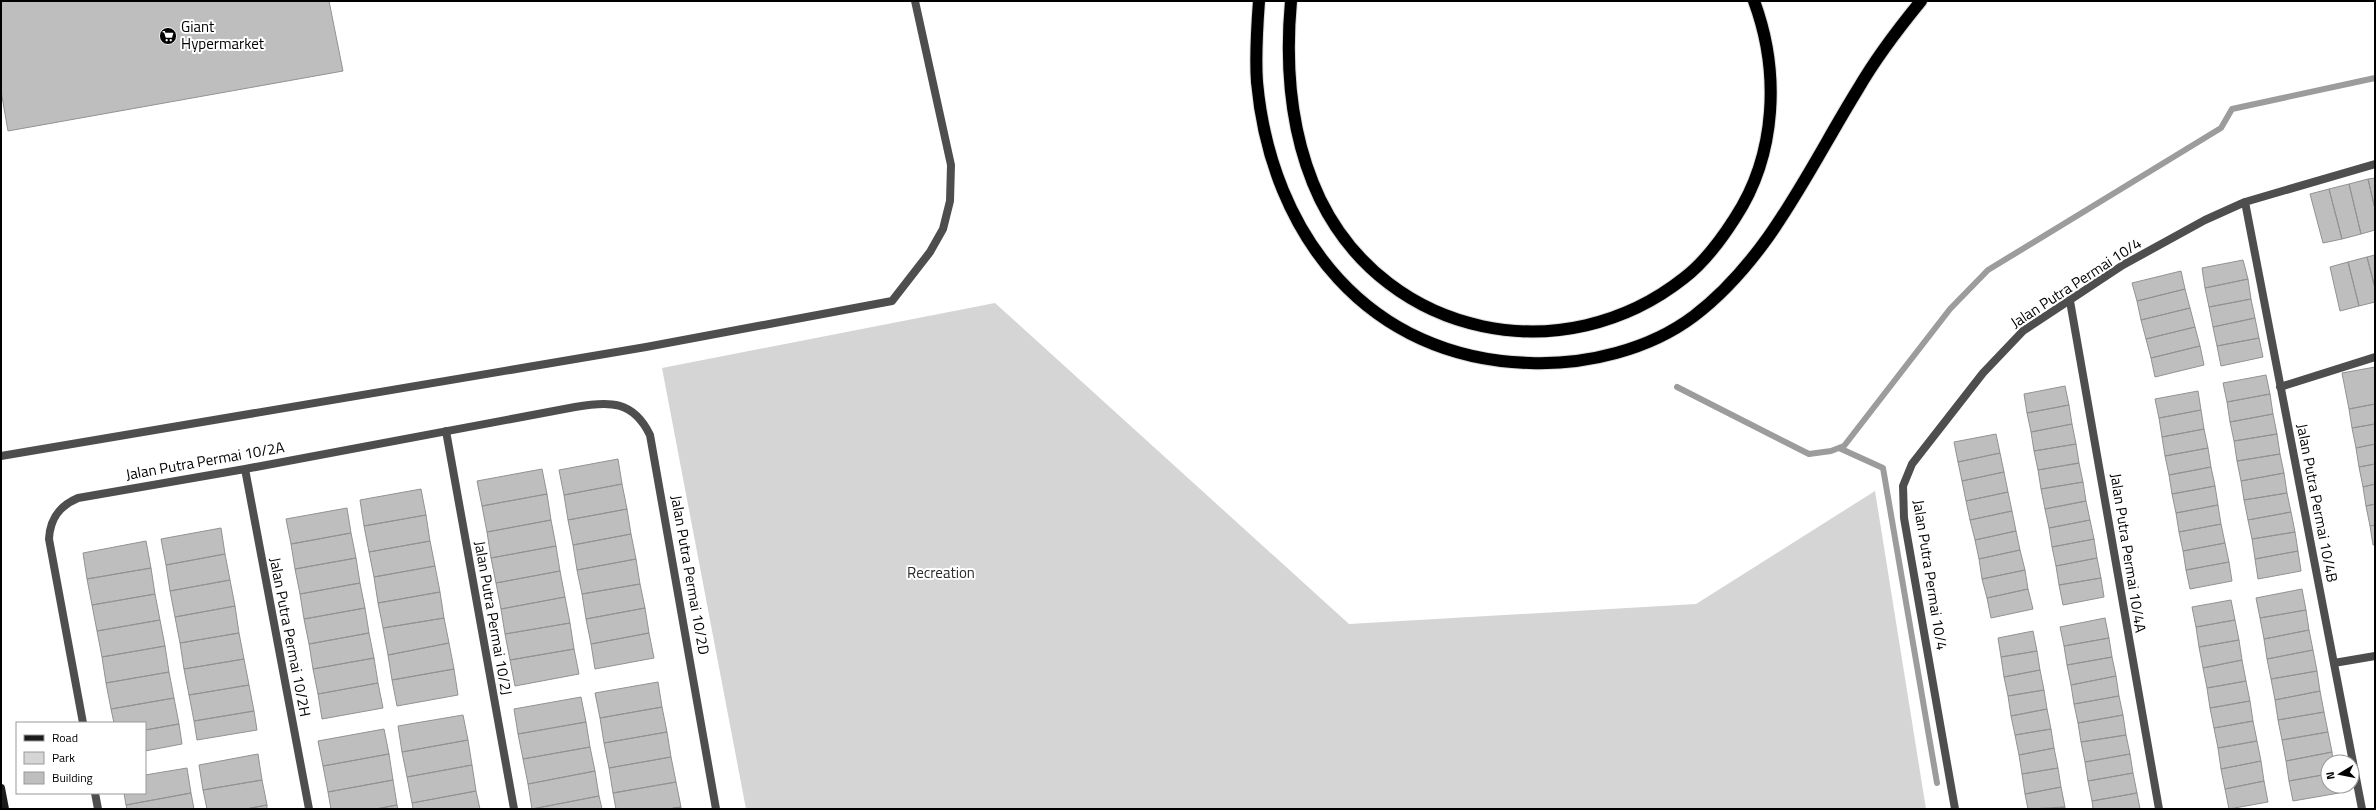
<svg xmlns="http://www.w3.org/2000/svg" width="2376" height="810" font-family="'Titillium Web',sans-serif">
	<rect width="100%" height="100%" fill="#fff"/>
	<!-- green -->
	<path fill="#d5d5d5" d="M995,303L1349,624L1696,604L1875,491L1926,809H746L662,368Z"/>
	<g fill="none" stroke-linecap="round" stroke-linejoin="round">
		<!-- stream -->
		<path stroke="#9c9c9c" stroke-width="6" d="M1677,387L1809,454L1831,451L1844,446L1950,309L1988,270L2221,128L2232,109L2375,78
			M1839,448L1883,468L1937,783"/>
	</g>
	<!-- building -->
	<path fill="#bebebe" stroke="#929292" d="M1,1H329L343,71L8,131L1,91Z
		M2375,178V209L2368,179Z
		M2368,179L2375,209V230L2361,234L2349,184Z
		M2349,184L2361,234L2342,239L2329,189Z
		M2329,189L2342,239L2323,243L2310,194Z
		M2375,255V288L2367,257Z
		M2367,257L2375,288V302L2359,306L2348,262Z
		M2243,260L2248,279L2205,288L2202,268Z
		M2348,262L2359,306L2340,311L2330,267Z
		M2181,271L2185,289L2137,301L2132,283Z
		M2248,279L2251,299L2209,307L2205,288Z
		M2185,289L2190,308L2141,320L2137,301Z
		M2251,299L2255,318L2213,327L2209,307Z
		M2190,308L2195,327L2146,339L2141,320Z
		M2255,318L2259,338L2217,346L2213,327Z
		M2195,327L2200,346L2151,358L2146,339Z
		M2259,338L2263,357L2221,366L2217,346Z
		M2200,346L2204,365L2155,377L2151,358Z
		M2375,367V404L2349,409L2342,373Z
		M2266,375L2270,394L2227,402L2223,383Z
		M2065,386L2069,405L2027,413L2024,394Z
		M2198,391L2201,410L2159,418L2155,399Z
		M2270,394L2273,414L2230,422L2227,402Z
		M2375,404V424L2352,428L2349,409Z
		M2069,405L2072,424L2031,432L2027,413Z
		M2201,410L2204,429L2162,437L2159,418Z
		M2273,414L2277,434L2234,441L2230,422Z
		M2072,424L2076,444L2034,451L2031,432Z
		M2375,424V444L2356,448L2352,428Z
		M2204,429L2208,448L2165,456L2162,437Z
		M1996,434L2000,453L1958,462L1954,442Z
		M2277,434L2280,454L2237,461L2234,441Z
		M2076,444L2079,463L2038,470L2034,451Z
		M2375,444V464L2359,467L2356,448Z
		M2208,448L2211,467L2169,475L2165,456Z
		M2000,453L2004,472L1962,481L1958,462Z
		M2280,454L2284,473L2241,481L2237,461Z
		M618,459L622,484L564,495L559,470Z
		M2079,463L2083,482L2041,489L2038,470Z
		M2375,464V484L2363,487L2359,467Z
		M2211,467L2215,486L2172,494L2169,475Z
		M542,469L547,494L482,506L477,481Z
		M2004,472L2008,492L1966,501L1962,481Z
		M2284,473L2287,493L2244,500L2241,481Z
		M2083,482L2086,501L2045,509L2041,489Z
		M622,484L627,509L568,520L564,495Z
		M2375,484V504L2366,506L2363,487Z
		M2215,486L2218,505L2176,513L2172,494Z
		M421,489L426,515L364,526L360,500Z
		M2008,492L2012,511L1970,520L1966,501Z
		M2287,493L2291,512L2248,520L2244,500Z
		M547,494L551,520L487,532L482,506Z
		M2086,501L2090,520L2049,528L2045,509Z
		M2375,504V525L2370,526L2366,506Z
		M2218,505L2221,524L2179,532L2176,513Z
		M347,508L351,533L291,544L286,519Z
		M627,509L631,534L573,545L568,520Z
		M2012,511L2016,531L1975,540L1970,520Z
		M2291,512L2295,532L2252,539L2248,520Z
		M426,515L430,541L369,552L364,526Z
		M551,520L556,546L491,558L487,532Z
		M2090,520L2094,539L2052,547L2049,528Z
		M2221,524L2225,543L2183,551L2179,532Z
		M2375,525V545H2373L2370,526Z
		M221,528L225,554L166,565L161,539Z
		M2016,531L2020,550L1979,559L1975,540Z
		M2295,532L2298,551L2255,559L2252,539Z
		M351,533L356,558L295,569L291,544Z
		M631,534L636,559L577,570L573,545Z
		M2094,539L2097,558L2056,566L2052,547Z
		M146,541L151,568L87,579L83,553Z
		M430,541L435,566L374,577L369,552Z
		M2225,543L2229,562L2186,570L2183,551Z
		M556,546L560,571L496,583L491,558Z
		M2020,550L2025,570L1982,579L1979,559Z
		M2298,551L2301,571L2258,579L2255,559Z
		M225,554L230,580L170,591L166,565Z
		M356,558L360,583L300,594L295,569Z
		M2097,558L2101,578L2059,585L2056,566Z
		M636,559L640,584L582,594L577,570Z
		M2229,562L2232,581L2190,589L2186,570Z
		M435,566L440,592L378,603L374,577Z
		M151,568L155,594L92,605L87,579Z
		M2025,570L2028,589L1987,598L1982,579Z
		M560,571L565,597L501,609L496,583Z
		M2101,578L2104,597L2063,605L2059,585Z
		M230,580L235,606L175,617L170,591Z
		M360,583L365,608L304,619L300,594Z
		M640,584L645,608L586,619L582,594Z
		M2028,589L2033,609L1991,618L1987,598Z
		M2302,589L2306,610L2260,618L2256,598Z
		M440,592L444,618L383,628L378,603Z
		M155,594L160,620L97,631L92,605Z
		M565,597L570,623L505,634L501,609Z
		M2231,600L2235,620L2196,627L2192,607Z
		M235,606L239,633L180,643L175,617Z
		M365,608L369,633L309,644L304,619Z
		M645,608L649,633L591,644L586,619Z
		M2306,610L2309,630L2264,639L2260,618Z
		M444,618L449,643L388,655L383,628Z
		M2105,618L2109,638L2064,646L2060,627Z
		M160,620L165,646L102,657L97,631Z
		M2235,620L2239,640L2199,647L2196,627Z
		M570,623L574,649L510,660L505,634Z
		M2309,630L2313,650L2267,659L2264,639Z
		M2033,631L2037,651L2001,657L1998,638Z
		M239,633L244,659L184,669L180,643Z
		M369,633L374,658L313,669L309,644Z
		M649,633L654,658L595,669L591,644Z
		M2109,638L2112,657L2067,665L2064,646Z
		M2239,640L2242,660L2203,668L2199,647Z
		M449,643L454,669L392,680L388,655Z
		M165,646L169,672L106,683L102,657Z
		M574,649L579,674L515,686L510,660Z
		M2313,650L2317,671L2271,679L2267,659Z
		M2037,651L2040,670L2004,677L2001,657Z
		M2112,657L2116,676L2071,685L2067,665Z
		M374,658L378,683L318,694L313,669Z
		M244,659L249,685L189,695L184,669Z
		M2242,660L2246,681L2207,688L2203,668Z
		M454,669L458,695L397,706L392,680Z
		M2040,670L2044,690L2008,696L2004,677Z
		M2317,671L2320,691L2275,700L2271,679Z
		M169,672L174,698L111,709L106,683Z
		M2116,676L2119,696L2074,704L2071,685Z
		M2246,681L2250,701L2210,708L2207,688Z
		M658,682L662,707L600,718L595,693Z
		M378,683L383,708L322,719L318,694Z
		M249,685L254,711L194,721L189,695Z
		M2044,690L2047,709L2011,716L2008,696Z
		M2320,691L2324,712L2278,720L2275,700Z
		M2119,696L2123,715L2078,723L2074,704Z
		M581,697L586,722L518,734L514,709Z
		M174,698L179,724L145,730V723H114L111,709Z
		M2250,701L2253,721L2214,728L2210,708Z
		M662,707L667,732L604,743L600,718Z
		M2047,709L2051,729L2015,735L2011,716Z
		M254,711L257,730L197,740L194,721Z
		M2324,712L2328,732L2282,740L2278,720Z
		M463,715L468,740L402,752L398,726Z
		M2123,715L2126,735L2081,742L2078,723Z
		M2253,721L2257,741L2218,748L2214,728Z
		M586,722L590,747L523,759L518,734Z
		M179,724L182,744L145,751V730Z
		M384,729L389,754L323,766L318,741Z
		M2051,729L2054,748L2019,755L2015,735Z
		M667,732L671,757L609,768L604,743Z
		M2328,732L2332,752L2286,761L2282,740Z
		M2126,735L2130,754L2085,762L2081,742Z
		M468,740L472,765L407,777L402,752Z
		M2257,741L2261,761L2221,769L2218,748Z
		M590,747L595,771L528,784L523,759Z
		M2054,748L2058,768L2022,774L2019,755Z
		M2332,752L2333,762H2328V774L2289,781L2286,761Z
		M258,754L262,780L203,790L199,765Z
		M389,754L393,780L328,792L323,766Z
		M2130,754L2133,773L2088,781L2085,762Z
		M671,757L676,782L613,793L609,768Z
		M2261,761L2264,781L2225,789L2221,769Z
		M472,765L476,791L412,803L407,777Z
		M187,768L191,793L126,805L124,793H145V775Z
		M2058,768L2061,787L2025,794L2022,774Z
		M595,771L599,796L532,809L528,784Z
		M2133,773L2137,793L2092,801L2088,781Z
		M2328,774V786H2338L2339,793L2293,801L2289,781Z
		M262,780L267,805L246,809H207L203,790Z
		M393,780L397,805L376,809H331L328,792Z
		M2264,781L2268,802L2229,809L2225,789Z
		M676,782L681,807L668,809H616L613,793Z
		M2061,787L2065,807L2028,809L2025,794Z
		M476,791L480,809H413L412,803Z
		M191,793L194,809H127L126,805Z
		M2137,793L2140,809H2093L2092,801Z
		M599,796L602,809H532Z
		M267,805V809H246Z
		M397,805L398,809H376Z
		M681,807V809H668Z
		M2065,807V809H2052Z"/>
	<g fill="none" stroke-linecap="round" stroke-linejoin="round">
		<!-- motorway casing -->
		<g stroke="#dbdbdb" stroke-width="14">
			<path id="motorway" d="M1259,1C1257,28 1255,55 1257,82C1271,236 1369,359 1530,363C1586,365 1649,350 1694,316C1770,258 1809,168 1858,89C1876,58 1898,29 1921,1
				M1291,1C1285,67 1291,138 1320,199C1388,338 1564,373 1684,278C1705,262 1721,240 1735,218C1777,154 1780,71 1754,1"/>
		</g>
		<!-- minor -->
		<path stroke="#4e4e4e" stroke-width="8" d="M2245,202L2362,809
			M2070,301C2101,470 2128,640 2159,809
			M2280,387L2375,357
			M446,431L514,809
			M1,456L646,347L892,301L930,252L943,229L950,201L951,165L915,1
			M245,469L309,809
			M2334,663L2375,656
			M83,723L49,539C50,519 59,506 78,498L245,469L575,407C609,401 633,400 650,435L716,809
			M95,793L98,809
			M1955,809L1904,518L1903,486L1912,464L1983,373L2023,331L2123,265L2205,220L2245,202L2375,164"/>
		<!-- secondary -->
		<path stroke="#1b1b1b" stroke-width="8" d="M1,788L5,809"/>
		<!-- motorway -->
		<use href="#motorway" stroke="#000" stroke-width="12"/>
	</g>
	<!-- icons -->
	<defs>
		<g id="supermarket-disc" transform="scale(0.9)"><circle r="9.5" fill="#000" stroke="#fff"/><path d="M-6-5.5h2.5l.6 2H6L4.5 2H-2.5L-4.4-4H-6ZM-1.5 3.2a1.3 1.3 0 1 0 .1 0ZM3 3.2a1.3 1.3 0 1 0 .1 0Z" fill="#fff"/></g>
	</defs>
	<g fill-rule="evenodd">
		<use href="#supermarket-disc" x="168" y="36"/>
	</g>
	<g text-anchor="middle" stroke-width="4" stroke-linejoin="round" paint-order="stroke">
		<!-- poi labels -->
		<g font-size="15" fill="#000" stroke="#fff" text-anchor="start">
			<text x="181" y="32">Giant<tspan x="181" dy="17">Hypermarket</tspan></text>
		</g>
		<!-- street labels -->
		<g font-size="15" fill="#000" stroke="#fff">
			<text transform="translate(2076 283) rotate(-33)" y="5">Jalan Putra Permai 10/4</text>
			<text transform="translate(205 461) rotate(-10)" y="5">Jalan Putra Permai 10/2A</text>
			<text transform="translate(2317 503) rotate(79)" y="5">Jalan Putra Permai 10/4B</text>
			<text transform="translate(2128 553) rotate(81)" y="5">Jalan Putra Permai 10/4A</text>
			<text transform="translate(690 575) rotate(80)" y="5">Jalan Putra Permai 10/2D</text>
			<text transform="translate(1930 575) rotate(81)" y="5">Jalan Putra Permai 10/4</text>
			<text transform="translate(493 618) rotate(80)" y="5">Jalan Putra Permai 10/2J</text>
			<text transform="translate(290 637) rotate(79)" y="5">Jalan Putra Permai 10/2H</text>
		</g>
		<!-- park labels -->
		<g font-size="15" fill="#2c2c2c" stroke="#fff">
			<text x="941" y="578">Recreation</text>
		</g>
	</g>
	<!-- border -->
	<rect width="2376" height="810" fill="none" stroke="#000000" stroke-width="4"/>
	<!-- legend -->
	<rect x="16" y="722" width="130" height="72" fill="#ffffff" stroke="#999999"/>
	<rect x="24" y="735" width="20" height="6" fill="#1b1b1b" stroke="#999999"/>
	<text x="52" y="742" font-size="12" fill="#000000">Road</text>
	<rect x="24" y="752" width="20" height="12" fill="#d5d5d5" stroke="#999999"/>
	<text x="52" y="762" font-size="12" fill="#000000">Park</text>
	<rect x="24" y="772" width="20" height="12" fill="#bebebe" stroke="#999999"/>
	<text x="52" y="782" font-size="12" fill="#000000">Building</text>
	<!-- north arrow -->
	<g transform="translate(2340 774) rotate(260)"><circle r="19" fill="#ffffff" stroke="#999999"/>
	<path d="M0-3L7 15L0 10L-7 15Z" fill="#000000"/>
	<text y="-6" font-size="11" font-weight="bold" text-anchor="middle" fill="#000000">N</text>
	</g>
</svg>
